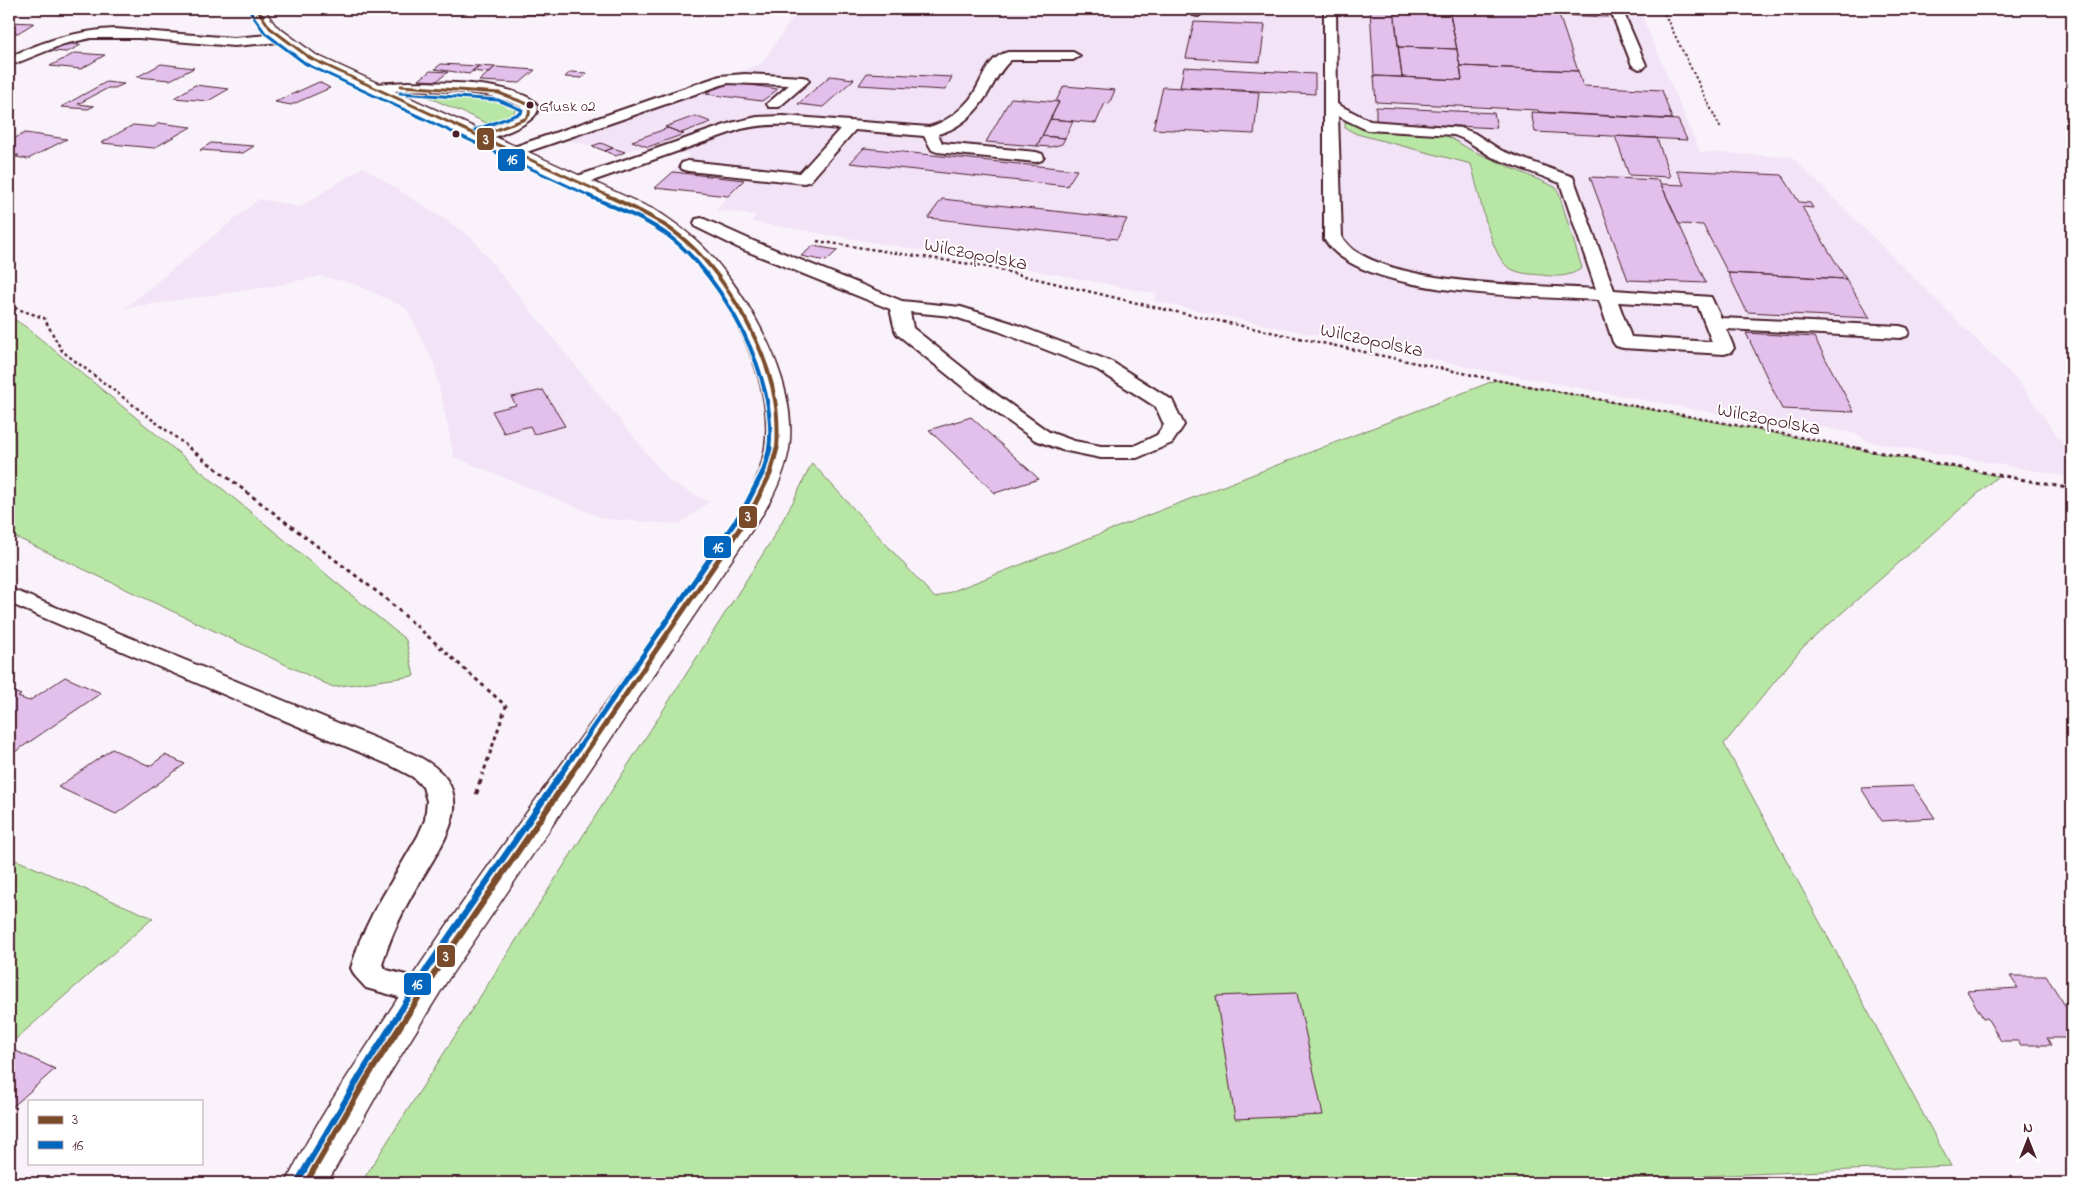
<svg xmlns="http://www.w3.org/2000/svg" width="2081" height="1192" font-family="'Indie Flower',sans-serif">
	<rect width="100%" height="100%" fill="#f9f2fb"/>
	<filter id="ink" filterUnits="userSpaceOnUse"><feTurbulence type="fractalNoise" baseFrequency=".02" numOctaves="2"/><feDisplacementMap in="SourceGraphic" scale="10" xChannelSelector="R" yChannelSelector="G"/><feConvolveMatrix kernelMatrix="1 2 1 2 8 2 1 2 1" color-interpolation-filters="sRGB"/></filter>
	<g filter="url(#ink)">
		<!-- built -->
		<path fill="#f2e3f6" d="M799,9H1639L1700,152L1792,157L2018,381L2072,457V477L1867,441L1857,434L1817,426L1799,429L1483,370L1153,301L1157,294L992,262L752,222L756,215L716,210L727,196L655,188L690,154L637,148L616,156L592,146L551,136L761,64Z
			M363,167L470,236L670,482L709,502L679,524L605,519L454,457L434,363L406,308L355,284L320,276L274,286L125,308L259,199L300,207Z"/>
		<!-- green -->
		<path fill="#b8e7a5" stroke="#818368" d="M421,94L502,101L511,104L515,109L514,113L506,120L489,124Z
			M1345,122L1367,127L1442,133L1471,150L1555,187L1558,191L1582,268C1570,277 1556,277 1542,275C1531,274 1518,274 1508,267C1490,255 1478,187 1471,164L1357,134L1345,128Z
			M9,316L26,327L406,640L414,676L333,687L9,534Z
			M1496,380L1998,476L1803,647L1724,744L1951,1166L1525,1183H361L768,546L794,500L812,463L935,598Z
			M9,857L153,918L9,1045Z"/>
		<!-- building -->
		<path fill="#e3c0ec" stroke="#4a1f2b" d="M529,9H557L549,16L522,14Z
			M1370,9H1394L1402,77L1374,76Z
			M1394,9H1449L1457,49L1398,47Z
			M1449,9H1557L1578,71L1460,66Z
			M1557,9H1605L1608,17L1559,15Z
			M9,22L34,23L18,33L9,32Z
			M1194,22L1265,25L1260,62L1186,58Z
			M64,43L81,45L67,52L50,51Z
			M1398,47L1457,49L1462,80L1402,77Z
			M75,53L105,55L81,69L50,66Z
			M161,64L194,68L170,80L137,77Z
			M441,64L479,66L469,74L435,69Z
			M479,66L495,67L489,73L472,71Z
			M1460,66L1578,71L1583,86L1662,90L1672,119L1539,112L1538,110L1376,102L1374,76L1462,80Z
			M495,67L535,70L520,83L479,81Z
			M1184,67L1315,74V94L1180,87Z
			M430,71L448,72L437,81L419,80Z
			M570,72L587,73L582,78L565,77Z
			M867,73L952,77L945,90L859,85Z
			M830,76L854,79L823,107L798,104Z
			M723,81L778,89L762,101L706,94Z
			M106,82L124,84L115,88H108L78,104L94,106L88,109L61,107Z
			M319,82L330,88L291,105L275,102Z
			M195,85L229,89L208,101L174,98Z
			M1064,86L1115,90L1109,104L1105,103L1096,123L1050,119L1059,102L1056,101Z
			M1163,87L1259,92L1254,134L1153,129Z
			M1011,98L1059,102L1037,146L986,142Z
			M1376,107L1494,113L1497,128L1376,122Z
			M1531,112L1678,120L1687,140L1535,132Z
			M695,116L711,122L681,133L665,127Z
			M1050,119L1073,121L1065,138L1042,136Z
			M159,123L191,127L154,148L101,143L133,125L154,127Z
			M668,128L684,134L648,147L632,141Z
			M25,133L67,139L28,159L16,157L19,155L9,156V141Z
			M1042,136L1065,138L1062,144L1051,147L1037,146Z
			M1615,136L1657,138L1670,177L1629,175Z
			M211,143L254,146L243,153L200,150Z
			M601,143L613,148L605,151L592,146Z
			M613,148L625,152L616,156L605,151Z
			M864,148L1077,170L1067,186L850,163Z
			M1676,170L1782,175L1799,202L1810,203L1813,208L1802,207L1846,279L1728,273L1703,225L1679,224L1661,184L1684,185Z
			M673,172L744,180L728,196L655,188Z
			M1590,177L1659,180L1706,283L1628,280Z
			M942,199L1127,219L1117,239L928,218Z
			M813,246L838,250L826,261L801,256Z
			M1728,273L1846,279L1870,318L1747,312Z
			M1746,333L1814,337L1854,412L1782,409Z
			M543,390L565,426L534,434L530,426L504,433L492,411L516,405L511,397H512Z
			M971,417L1039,479L995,493L929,430Z
			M65,677L101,693L9,756V690L21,695L18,697L29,701Z
			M112,749L150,766L165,755L185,764L116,814L58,787Z
			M1913,786L1935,818L1882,821L1861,788Z
			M2010,976H2046L2072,1016V1038H2047L2051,1045H2020L2018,1041H2001L1987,1018H1983L1967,991L2018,988Z
			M1297,993L1323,1115L1235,1119L1216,996Z
			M16,1051L55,1069L9,1110V1057Z"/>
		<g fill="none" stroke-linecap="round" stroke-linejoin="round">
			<!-- lane casing -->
			<g stroke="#4a1f2b" stroke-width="4">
				<path id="lane" d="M1192,9H1204V12L1198,16L1193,15Z
					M1324,9H1336L1337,104L1370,121L1461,128L1474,133L1502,151L1573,177L1614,290L1711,297L1721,318L1900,326L1907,328L1909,332L1907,336L1900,338L1726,329L1734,348L1731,352L1724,354L1623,348L1616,346L1613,342L1599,300C1533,296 1397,296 1343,258C1336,254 1329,246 1324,239ZM1338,116L1367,130L1454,135L1464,139L1492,157L1560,183L1596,289C1532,285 1408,286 1355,251C1350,248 1346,242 1342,238ZM1618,302L1698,306L1712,342L1631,337Z
					M1610,9H1622L1646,65L1644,68L1639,69L1632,65Z
					M115,29L234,38L281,34L288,38L281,42L234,46L139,38H91L64,44L9,66V57C45,41 74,31 115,29Z
					M1008,52H1073L1080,56L1073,60H1011C997,72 993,88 982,102C972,117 955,130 938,134L942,143L1036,152L1042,154L1044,157L1042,160L1036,162L937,152L932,150L924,136L855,130L810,181L804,183L688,171L682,169L680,166L682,163L688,161L800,173L840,129C807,126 774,121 741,129L584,184H572L570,181L572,178L731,123L757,117L783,116L929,127C944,123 959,112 970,99C982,84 986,57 1008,52Z
					M745,74L802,77L807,78L809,81L779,107H769L767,104L789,85L727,83L518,155H508L505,152L508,149L720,76Z
					M408,82C445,83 488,81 523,95C569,114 494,138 478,142L473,140L470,137L473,134L520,116L522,107C483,86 417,90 373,92L368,91L366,88L368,85L373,84Z
					M702,218L751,240L902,301L961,307L1012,323L1112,362L1172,400L1184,425L1172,443L1137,458H1101L1062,450L1035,440L979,400L897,334L895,330L890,309L739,248L696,227L694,223L696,219ZM910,312L952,316L998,331L1098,370L1156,407L1164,425L1157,435L1134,446H1101L1074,441L1049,432L993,392L913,328Z
					M9,588L411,753C491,789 441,844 412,895C400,917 389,940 382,965L387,970L432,982L437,991L432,1000L421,1003L366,988L355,976L351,968L360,940L373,913L418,836L425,820L427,801L423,787L413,777L392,766L9,603Z"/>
			</g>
			<!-- secondary casing -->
			<g stroke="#4a1f2b" stroke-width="3">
				<path id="secondary" d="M250,9H264L275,25L316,55L657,211C675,223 692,235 707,251C750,298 799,383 789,449C785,472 775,493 764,512L447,981L380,1089L327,1183H286C310,1131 344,1082 375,1034C457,904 551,781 640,655C661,625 681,595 702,565C727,530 758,492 765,448C774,385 734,305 692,259C678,243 661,231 643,219L304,61L265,31Z"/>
			</g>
			<!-- path-far3 -->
			<path stroke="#4a1f2b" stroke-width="2" stroke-dasharray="2.5 2.5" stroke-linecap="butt" d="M1662,9L1721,129"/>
			<!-- path-far2 -->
			<path stroke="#4a1f2b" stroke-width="2.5" stroke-dasharray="3 3" stroke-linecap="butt" d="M817,241L983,266L1158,308L1496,380L1863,449
				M9,306L44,318L62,351L191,449"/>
			<!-- path-far1 -->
			<path stroke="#4a1f2b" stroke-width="3" stroke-dasharray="4 4" stroke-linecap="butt" d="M189,448L385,598L506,706L483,774
				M1856,448L2072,489"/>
			<!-- path -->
			<path stroke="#4a1f2b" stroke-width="4" stroke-dasharray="5 5" stroke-linecap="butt" d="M476,794L483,773"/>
			<!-- lane -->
			<use href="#lane" fill="#fff" fill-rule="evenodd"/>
			<!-- secondary -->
			<use href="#secondary" fill="#fff" fill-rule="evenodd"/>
			<!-- bus-1-far3 casing -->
			<g stroke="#fff" stroke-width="5.5">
				<path id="bus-1-far3" d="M257,9L270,28L310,58L611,197
					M401,86L499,93L530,105L529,115L525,119L478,137"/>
			</g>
			<!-- bus-1-far2 casing -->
			<g stroke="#fff" stroke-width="7">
				<path id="bus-1-far2" d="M608,196C634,208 659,219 681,237C724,272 766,345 775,400C778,417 778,433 777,449"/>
			</g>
			<!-- bus-1-far1 casing -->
			<g stroke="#fff" stroke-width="9">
				<path id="bus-1-far1" d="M571,774L751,512L770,474L777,448"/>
			</g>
			<!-- bus-1 casing -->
			<g stroke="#fff" stroke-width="10">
				<path id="bus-1" d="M306,1183L367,1078L435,972L572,773"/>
			</g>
			<!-- bus-2-far3 casing -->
			<g stroke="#fff" stroke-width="5.5">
				<path id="bus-2-far3" d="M251,13L265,33L306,64L592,197
					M400,93L498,100L522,110L521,113L475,130"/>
			</g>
			<!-- bus-2-far2 casing -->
			<g stroke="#fff" stroke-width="7">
				<path id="bus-2-far2" d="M589,196C616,208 647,219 670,237C724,278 779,381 769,449"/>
			</g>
			<!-- bus-2-far1 casing -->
			<g stroke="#fff" stroke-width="9">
				<path id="bus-2-far1" d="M561,774L744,509L764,470L770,448"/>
			</g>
			<!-- bus-2 casing -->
			<g stroke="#fff" stroke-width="10">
				<path id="bus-2" d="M299,1179L361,1074L428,967L562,773"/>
			</g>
			<!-- bus-1-far3 -->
			<use href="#bus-1-far3" stroke="#7a4b2a" stroke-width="3"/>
			<!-- bus-1-far2 -->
			<use href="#bus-1-far2" stroke="#7a4b2a" stroke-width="4"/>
			<!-- bus-1-far1 -->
			<use href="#bus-1-far1" stroke="#7a4b2a" stroke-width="5"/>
			<!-- bus-1 -->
			<use href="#bus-1" stroke="#7a4b2a" stroke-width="6"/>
			<!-- bus-2-far3 -->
			<use href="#bus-2-far3" stroke="#0065bd" stroke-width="3"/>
			<!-- bus-2-far2 -->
			<use href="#bus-2-far2" stroke="#0065bd" stroke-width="4"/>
			<!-- bus-2-far1 -->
			<use href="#bus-2-far1" stroke="#0065bd" stroke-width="5"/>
			<!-- bus-2 -->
			<use href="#bus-2" stroke="#0065bd" stroke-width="6"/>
		</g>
	</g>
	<!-- markers -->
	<g fill="#4a1f2b" stroke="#fff" stroke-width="2">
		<circle cx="530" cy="105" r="4.5"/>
		<circle cx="456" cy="134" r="4.5"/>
	</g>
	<g text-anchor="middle" stroke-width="4" stroke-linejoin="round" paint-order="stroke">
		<!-- far-bus labels -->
		<g font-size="16" fill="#4a1f2b" stroke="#fff" text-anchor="start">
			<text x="539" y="111">Głusk 02</text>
		</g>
		<!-- street labels -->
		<g font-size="20" fill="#4a1f2b" stroke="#fff">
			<text transform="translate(976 253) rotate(11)" y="7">Wilczopolska</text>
			<text transform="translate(1372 339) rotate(12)" y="7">Wilczopolska</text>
			<text transform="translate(1769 418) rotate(11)" y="7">Wilczopolska</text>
		</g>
	</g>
	<g stroke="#fff" stroke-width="2">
		<rect x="476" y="127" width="19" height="24" rx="5" fill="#7a4b2a"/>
		<rect x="497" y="148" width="29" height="24" rx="5" fill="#0065bd"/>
		<rect x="738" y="505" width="20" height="24" rx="5" fill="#7a4b2a"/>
		<rect x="703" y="535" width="29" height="24" rx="5" fill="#0065bd"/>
		<rect x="436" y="944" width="20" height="24" rx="5" fill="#7a4b2a"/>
		<rect x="403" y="972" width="29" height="24" rx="5" fill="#0065bd"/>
	</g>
	<g font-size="14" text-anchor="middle" font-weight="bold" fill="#fff">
		<text x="486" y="144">3</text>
		<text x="512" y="164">16</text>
		<text x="748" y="521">3</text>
		<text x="718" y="552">16</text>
		<text x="446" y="961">3</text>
		<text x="417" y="989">16</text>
	</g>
	<!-- margin -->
	<rect width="2081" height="1192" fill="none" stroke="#fff" stroke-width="30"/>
	<rect x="15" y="15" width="2051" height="1162" fill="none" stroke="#4a1f2b" stroke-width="2" filter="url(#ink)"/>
	<!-- legend -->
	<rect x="28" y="1100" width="175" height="65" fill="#ffffff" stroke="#b7a5aa"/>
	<rect x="38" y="1116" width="25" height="8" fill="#7a4b2a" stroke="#b7a5aa"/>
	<text x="72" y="1124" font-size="15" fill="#4a1f2b">3</text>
	<rect x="38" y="1141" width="25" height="8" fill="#0065bd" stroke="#b7a5aa"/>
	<text x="72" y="1150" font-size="15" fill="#4a1f2b">16</text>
	<!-- north arrow -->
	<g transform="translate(2028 1140)" stroke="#ffffff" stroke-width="4" paint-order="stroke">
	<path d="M0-4L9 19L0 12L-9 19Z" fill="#4a1f2b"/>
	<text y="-8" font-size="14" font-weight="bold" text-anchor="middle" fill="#4a1f2b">N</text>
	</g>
</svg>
